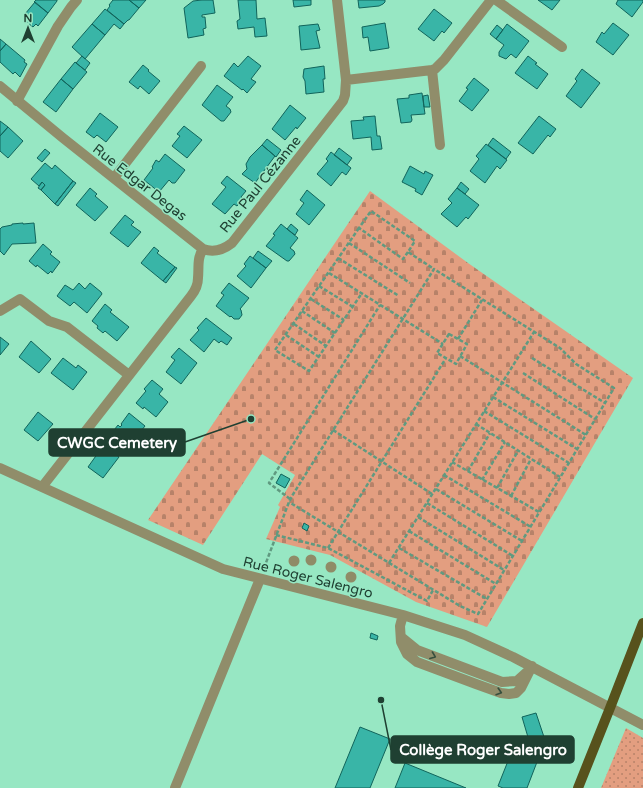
<svg xmlns="http://www.w3.org/2000/svg" width="643" height="788" font-family="'Varela Round',sans-serif">
	<defs>
		<pattern id="grass-dots" width="8" height="8" patternUnits="userSpaceOnUse"><rect width="8" height="8" fill="#e39e80"/><path d="M2 2h.1M6 6h.1" fill="none" stroke="#b78269" stroke-width="1.8" stroke-linecap="round"/></pattern>
		<pattern id="cemetery-stones" width="16" height="16" patternUnits="userSpaceOnUse"><rect width="16" height="16" fill="#e39e80"/><path d="M2 7V4a2 2 0 0 1 4 0v3zM10 15v-3a2 2 0 0 1 4 0v3z" fill="#b78269"/></pattern>
	</defs>
	<rect width="100%" height="100%" fill="#97e7c3"/>
	<!-- grass -->
	<path fill="url(#grass-dots)" d="M626,728L643,738V788H601Z"/>
	<!-- cemetery -->
	<path fill="url(#cemetery-stones)" d="M370,191L468,263L633,378L487,627L416,602L330,555L266,539L280,507L278,505L295,475L262,454L203,545L148,520Z"/>
	<!-- building -->
	<path fill="#39b5a7" stroke="#11645b" d="M36,0H57V1L48,13L34,2Z
		M113,0H129L139,8L129,20H128L124,24L107,10L110,6L109,5Z
		M129,0H146L139,8Z
		M202,0H213L215,13L202,15V17H205L206,28L203,29L204,35L188,38L184,8L193,1Z
		M238,0H256L257,19L265,18L267,36L255,37L254,27L238,29L237,21L240,19Z
		M293,0H311V5L294,7Z
		M358,0H385V2L383,4L379,6L359,8Z
		M538,0H560L552,10Z
		M618,0H643V2L632,17L616,4Z
		M35,2L48,13L38,26L36,24L33,27L23,19L26,16L25,14Z
		M105,9L124,24L120,29L114,24L105,35L92,24Z
		M434,9L452,23L444,33L442,31L434,41L418,29Z
		M385,23L389,48L370,51L368,37L363,38L362,27Z
		M613,23L629,35L613,55L596,42L602,32L604,34Z
		M92,24L105,35L85,59L72,47Z
		M318,24L320,30L316,31L320,48L301,50L299,26Z
		M507,24L529,41L516,58L511,54L506,59L499,56V52L504,45L496,39Z
		M497,25L503,30L496,39L490,34Z
		M0,39L6,44L0,51Z
		M6,44L25,60L24,62L27,64L20,77L15,72L13,74L0,62V51Z
		M82,56L90,63L85,70L76,63Z
		M248,56L261,66L251,79L256,82L247,93L243,89L242,90L224,76L234,63L238,67Z
		M528,56L537,63L535,64L548,74L537,89L515,73Z
		M75,62L87,72L73,89L61,79Z
		M143,65L149,70L148,71L160,81L149,94L140,86L138,89L129,82Z
		M324,66L325,79H323L324,92L306,94L305,81L303,77L304,69Z
		M582,69L600,83L581,108L566,96L577,81L575,79Z
		M474,78L489,90L472,111L459,101L468,89L466,88Z
		M61,79L73,89L56,112L43,102Z
		M217,85L233,97L226,106L230,109L231,112L224,121H221L202,105Z
		M422,93L425,114L411,115L412,120L411,122L401,123L397,99L409,98V95Z
		M428,95L430,107H424L423,96Z
		M290,105L306,118L297,129L296,127L285,140L272,129Z
		M100,113L118,127L106,142L97,135L94,138L86,132Z
		M375,116L377,136H380L382,149L372,150L371,137L353,139L351,121L364,120L363,117Z
		M539,116L556,129L550,137L548,135L533,154L518,143Z
		M0,121L8,127L0,136Z
		M184,126L202,140L187,158L172,146L180,136L177,134Z
		M8,127L23,141L8,158L0,151V136Z
		M493,138L511,152L506,159L488,145Z
		M267,139L281,150L276,157L262,145Z
		M486,144L507,160L500,169L497,166L485,183L470,171L479,159L476,156Z
		M262,145L275,156L255,183L242,174L247,169L246,164L250,157Z
		M339,148L352,158L347,165L334,155Z
		M45,149L50,153L42,162L37,158Z
		M331,152L351,168L346,175L342,172L331,186L317,174L328,161L326,159Z
		M165,154L185,170L175,183H172L169,180L159,192L144,180L153,168L152,167L156,160L159,162Z
		M45,163L52,169L55,165L73,181L55,204L41,190L45,185L42,182L39,186L31,179Z
		M410,166L424,174L425,171L433,175L422,195L415,191L416,189L402,182Z
		M227,176L246,191L241,197L243,199L237,206L234,204L225,214L212,204L226,187L221,183Z
		M73,181L76,183L58,206L55,204Z
		M42,182L45,185L41,190L38,188Z
		M461,182L469,189L465,194L457,188Z
		M90,188L97,194L95,196L108,207L95,221L76,205Z
		M457,188L479,205L468,219L466,217L457,227L441,214L452,203L448,199Z
		M307,190L325,205L309,225L296,214L304,203L300,200Z
		M125,215L134,222L131,225L141,232L128,247L110,233Z
		M23,223V224L34,223L36,243L12,244L4,255L0,251V229L2,227L12,225V224Z
		M281,224L298,238L290,248L294,251L295,254L289,261H287L266,246L275,235L273,234Z
		M291,224L298,230L295,235L287,229Z
		M43,244L52,252L50,254L60,262L52,273L51,271L48,274L37,265L36,267L29,261Z
		M154,247L159,251L157,253L175,267L163,281L141,263Z
		M258,251L272,261L266,268L253,258Z
		M250,256L266,268L251,288L237,276L246,266L244,264Z
		M175,267L177,268L166,283L163,281Z
		M79,283L85,289L90,283L101,292L102,294L87,313L74,302L70,306L57,296L65,285L73,290Z
		M229,283L249,298L240,309L241,310L242,315L239,319H234L231,316L230,317L216,306L224,295L221,293Z
		M105,304L112,310L110,312L129,327L117,341L105,331L103,333L97,328L98,326L92,321Z
		M206,318L232,338L227,345L221,341L219,343L214,339L204,352L190,340L199,330L197,328Z
		M0,337L9,344L0,355Z
		M31,341L51,359L39,373L19,357Z
		M179,348L197,363L181,384L166,372L175,360L171,357Z
		M63,358L76,368L78,365L87,372L73,390L51,373Z
		M152,380L163,389L159,394L168,402L156,417L144,407L143,409L136,403L146,391L144,389Z
		M38,412L53,424L38,441L24,430Z
		M129,413L145,426L129,446L123,447L111,434L118,425L120,427L122,425L121,424Z
		M102,444L119,457L103,478L88,467L98,453L97,451Z
		M281,474L290,479L285,488L276,483Z
		M304,523L309,526L307,531L302,528Z
		M371,633L378,636L377,640L370,638Z
		M536,713L545,740L530,744L522,717Z
		M360,727L390,739L370,788H335Z
		M512,751L537,762L527,788H503L498,786Z
		M405,763L466,788H395Z"/>
	<g fill="none" stroke-linecap="round" stroke-linejoin="round">
		<!-- path -->
		<path stroke="#609a80" stroke-width="2.5" stroke-dasharray="4 2" stroke-linecap="butt" d="M359,228L275,350L309,371L362,293
			M349,243L410,283
			M408,252L403,259L359,228L371,211L415,241L408,252L434,269
			M338,258L399,296
			M329,273L443,344
			M319,286L353,307
			M311,299L344,320
			M302,311L335,333
			M294,324L326,346
			M449,334L467,344L456,364L437,353Z
			M286,335L319,357
			M458,339L482,300
			M460,356L586,435
			M532,358L605,403
			M523,373L595,419
			M493,397L577,449
			M484,411L569,463
			M476,424L560,477
			M333,430L432,494
			M452,462L539,512
			M468,471L490,433
			M444,475L531,527
			M482,480L505,442
			M497,488L518,451
			M436,489L522,541
			M511,496L531,459
			M290,499L269,483L380,305
			M427,503L513,556
			M418,517L504,570
			M409,531L496,584
			M276,535L328,548L427,601L433,590
			M328,548L446,358
			M399,548L487,599
			M389,563L534,332
			M264,568L289,502L292,496L434,269L560,348L576,364L614,388L478,614L460,606L289,502"/>
		<!-- minor -->
		<path stroke="#908d6a" stroke-width="10" d="M496,0L562,47
			M432,70L440,145
			M346,80L432,70L435,69L444,60L491,0
			M0,86L63,138L203,249
			M17,101L58,26L71,7L77,0
			M114,178L201,66
			M0,311L20,299L49,321L67,327L129,375
			M0,468L223,569L403,615L465,635L513,657L643,725
			M42,487L191,296C195,291 198,285 198,278C199,267 197,258 203,249C214,253 223,250 232,243L343,101L345,95L346,80L337,0
			M403,615L400,626L401,642L407,654L417,662L476,684L501,693L509,694L516,693L521,688L532,666
			M401,637L417,650L502,682L517,681L527,672
			M175,788L260,579"/>
		<!-- major -->
		<path stroke="#57521c" stroke-width="10" d="M578,788L610,708L643,623"/>
	</g>
	<!-- trees -->
	<g fill="#8f8b67">
		<circle cx="311" cy="560" r="5.5"/>
		<circle cx="294" cy="561" r="5.5"/>
		<circle cx="331" cy="567" r="5.5"/>
		<circle cx="351" cy="577" r="5.5"/>
	</g>
	<!-- one-way arrows -->
	<defs><path id="oneway-chevron" d="M-2-3.5L2.5 0L-2 3.5" fill="none" stroke-width="1.6" stroke-linecap="round" stroke-linejoin="round"/></defs>
	<g stroke="#364f3d">
		<use href="#oneway-chevron" transform="translate(433 656) rotate(21)"/>
		<use href="#oneway-chevron" transform="translate(499 692) rotate(17)"/>
	</g>
	<g text-anchor="middle" stroke-width="3" stroke-linejoin="round" paint-order="stroke">
		<!-- street labels -->
		<g font-size="14" fill="#1f4032" stroke="#97e7c3">
			<text transform="translate(140 182) rotate(38)" y="5">Rue Edgar Degas</text>
			<text transform="translate(260 184) rotate(-51)" y="5">Rue Paul Cézanne</text>
			<text transform="translate(308 577) rotate(14)" y="5">Rue Roger Salengro</text>
		</g>
	</g>
	<!-- callouts -->
	<path fill="none" stroke="#1f4032" stroke-width="1.5" d="M251 419L185 442M381 700L391 750"/>
	<g fill="#1f4032" stroke="#97e7c3" stroke-width="1.5">
		<circle cx="251" cy="419" r="4"/>
		<circle cx="381" cy="700" r="4"/>
	</g>
	<g fill="#1f4032" stroke="#1f4032" stroke-width="1.5">
		<rect x="49" y="429" width="136" height="27" rx="4"/>
		<rect x="391" y="736" width="183" height="27" rx="4"/>
	</g>
	<g font-size="15" text-anchor="middle" font-weight="bold" fill="#fff">
		<text x="117" y="448">CWGC Cemetery</text>
		<text x="483" y="755">Collège Roger Salengro</text>
	</g>
	<!-- north arrow -->
	<g transform="translate(28 28)" stroke="#97e7c3" stroke-width="3" paint-order="stroke">
	<path d="M0-3L7 15L0 10L-7 15Z" fill="#1f4032"/>
	<text y="-6" font-size="11" font-weight="bold" text-anchor="middle" fill="#1f4032">N</text>
	</g>
</svg>
